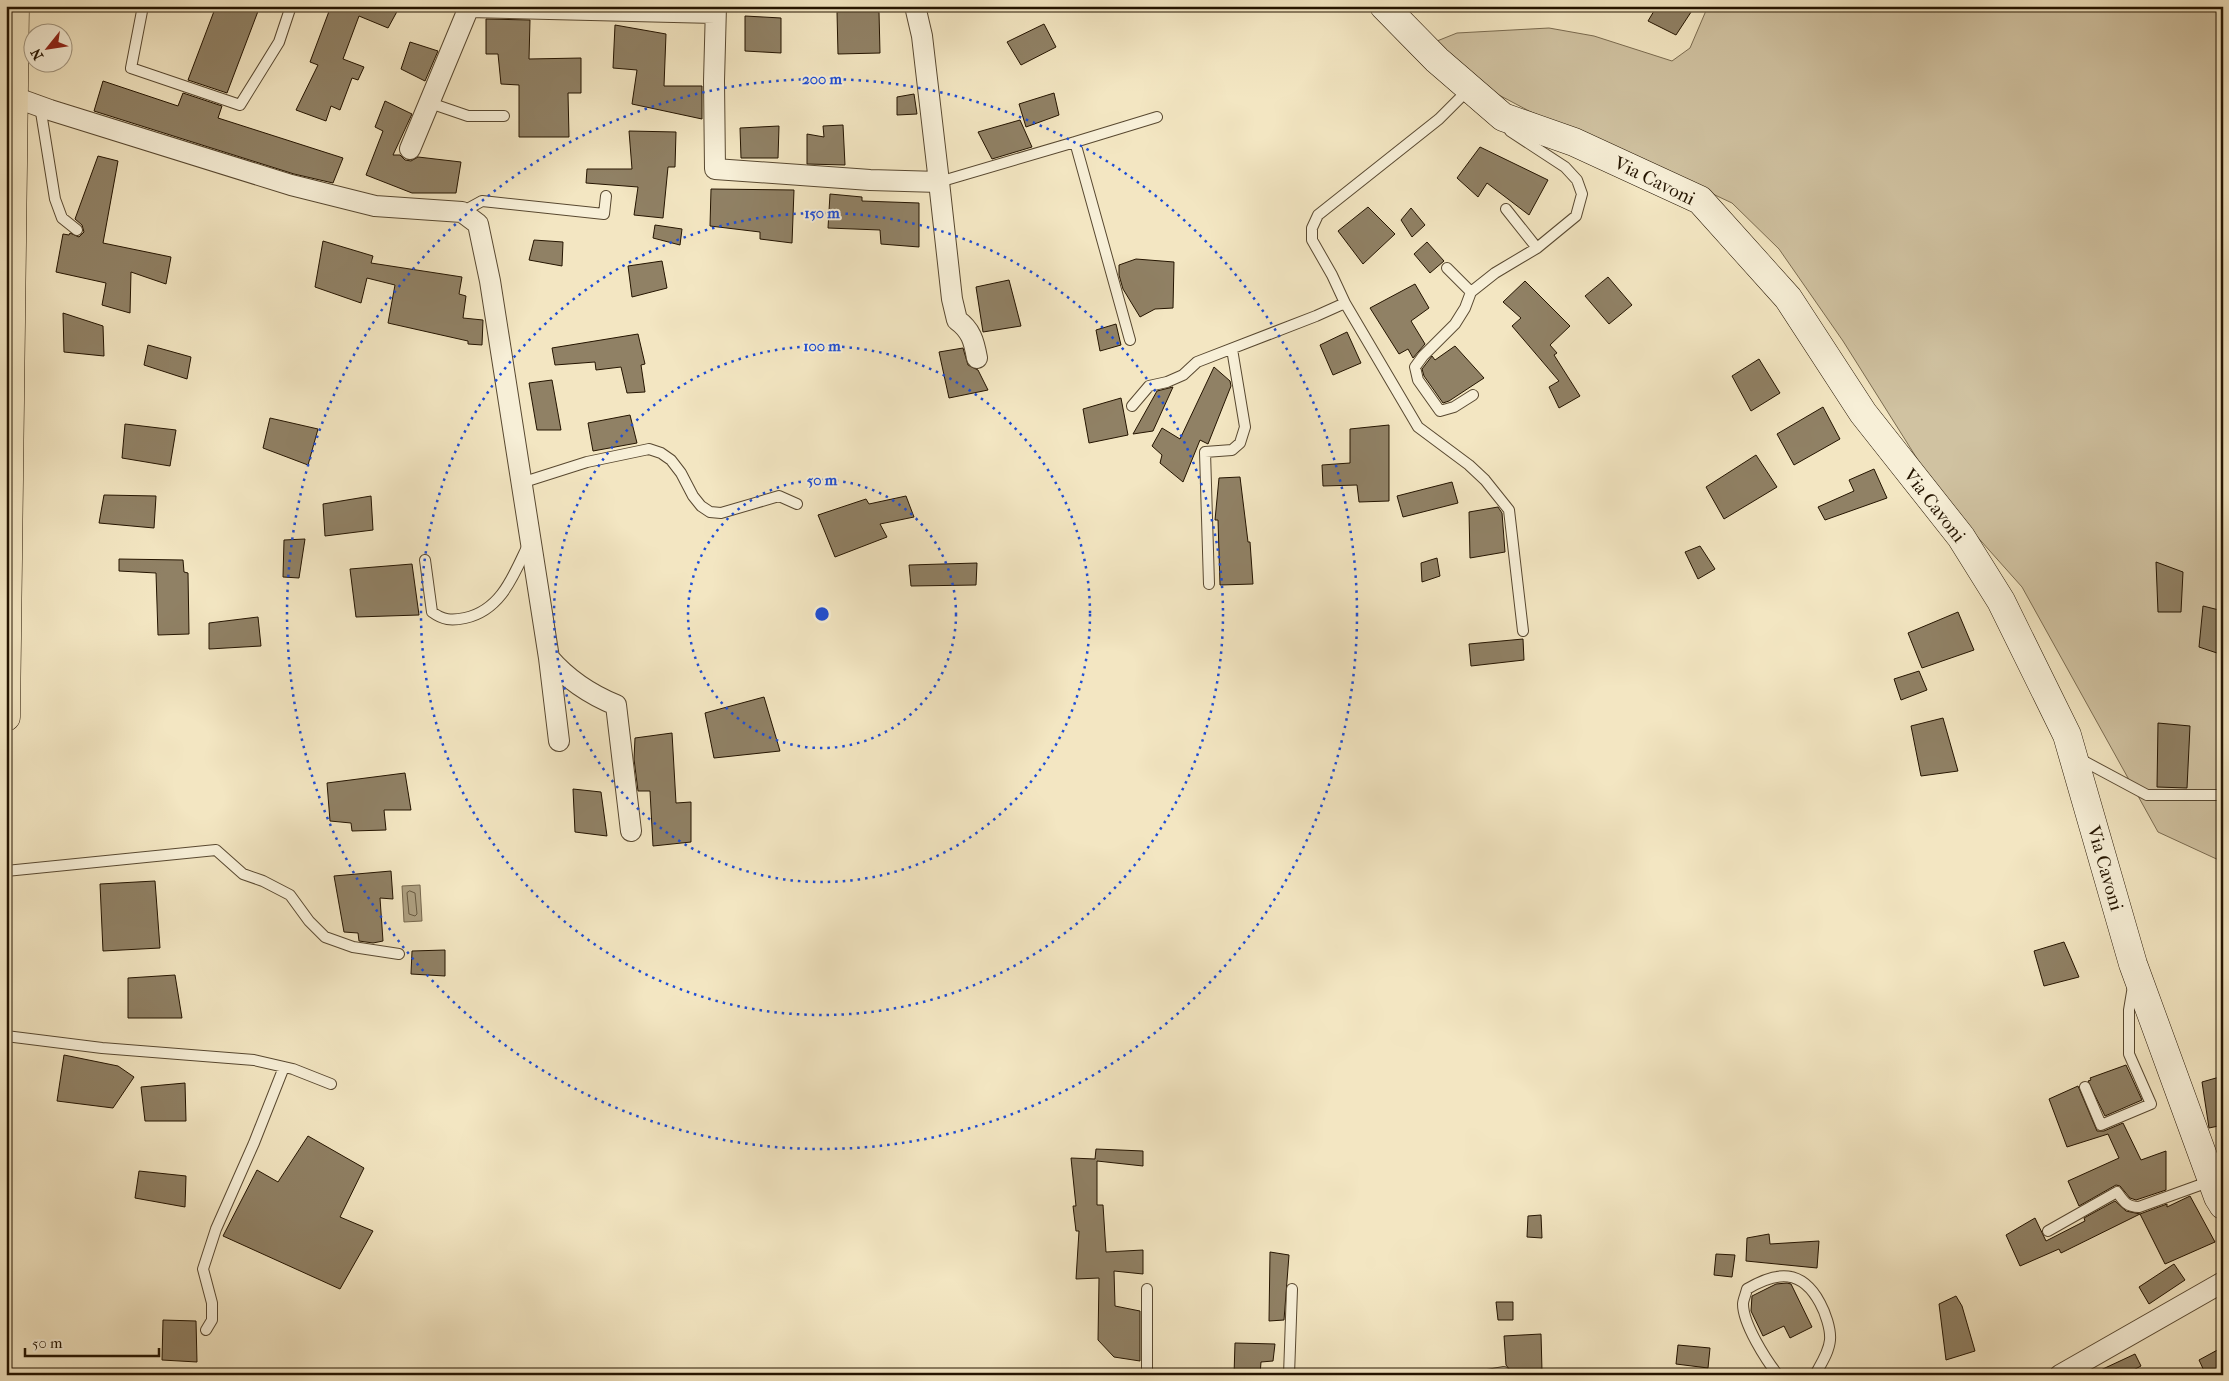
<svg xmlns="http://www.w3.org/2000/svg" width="2229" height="1381" font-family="'IM FELL French Canon',serif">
	<rect width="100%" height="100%" fill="#f3e6c2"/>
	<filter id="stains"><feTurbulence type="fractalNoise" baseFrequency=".004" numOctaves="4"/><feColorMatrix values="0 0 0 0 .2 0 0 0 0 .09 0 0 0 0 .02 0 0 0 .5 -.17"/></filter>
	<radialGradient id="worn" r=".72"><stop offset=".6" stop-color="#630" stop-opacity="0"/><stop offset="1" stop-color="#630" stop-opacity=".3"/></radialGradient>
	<!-- green -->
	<path fill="#d0c2a1" stroke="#7a6b50" d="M1708,6H2223V862L2158,832L2022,587L1940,495L1843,341L1779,249L1732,203L1606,144L1529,111L1482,86L1432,43L1457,33L1549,28L1594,36L1672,61L1690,48Z"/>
	<!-- water -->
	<path fill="#ad9f80" stroke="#76674d" d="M420,885L422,921L404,922L402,886Z"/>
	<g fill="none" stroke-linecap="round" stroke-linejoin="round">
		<!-- shore -->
		<path stroke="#685a40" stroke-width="1" d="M410,891L415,893L417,914L415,916L409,914L407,893Z"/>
	</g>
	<!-- building -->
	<path fill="#908165" stroke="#241400" d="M216,6H260L227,93L188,80Z
		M331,6H400L388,28L359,16L343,59L364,67L358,80L352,78L340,110L331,106L326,121L296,110L318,65L310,62Z
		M1657,6H1695L1676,35L1648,21Z
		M837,12H879L880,53L838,54Z
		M745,16L781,18V53L745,51Z
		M486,19L530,20L529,59L581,58V93H568L569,137H519V85L501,84L498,54H486Z
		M1044,24L1056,47L1021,65L1007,42Z
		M615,25L666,34L664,86H702V119L632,104L637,70L613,68Z
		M410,42L438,51L425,81L401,69Z
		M103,81L178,106L183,93L222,106L218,118L343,158L333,183L294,174L94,111Z
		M1054,93L1059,115L1026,127L1019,104Z
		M914,94L917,114L897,115V97Z
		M385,101L412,114L393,155H400L405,160L411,161L418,157L461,162L456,193H412L366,175L383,131L375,127Z
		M1020,120L1032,147L992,159L978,132Z
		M843,125L845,165L807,164V134L824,137L823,126Z
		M779,126L778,158H741L740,128Z
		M629,131L676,132L675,167H668L663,218L634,215L638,187L586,183L587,169H632Z
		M1480,147L1548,180L1529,215L1487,183L1478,197L1457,178Z
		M98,156L118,161L103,243L171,257L166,284L131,272L130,313L102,305L106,283L56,272L63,234L69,235L70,233L79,237L84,232L82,225L75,219Z
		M711,189L794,190L792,243L760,239V232L710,226Z
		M830,194L862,197V201L919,203V247L881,244L880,230L828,228Z
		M1368,207L1395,234L1363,264L1338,231Z
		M1411,208L1425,225L1412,237L1401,220Z
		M655,225L682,229L680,245L653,238Z
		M534,240L563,242L562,266L529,260Z
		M323,241L373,256L371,263L462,277L459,294L466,296L463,318L483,320L482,345L468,344V341L388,323L395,285L367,278L361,303L315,287Z
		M1427,242L1444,261L1430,273L1414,254Z
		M1136,259L1174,262L1173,308L1155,309L1140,317L1123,289L1119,275V265Z
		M662,261L667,288L632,297L628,266Z
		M1608,277L1632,305L1609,324L1585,296Z
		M1009,280L1021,326L983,332L976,287Z
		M1525,281L1570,326L1550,345L1557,353L1554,355L1580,396L1559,408L1549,387L1559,381L1512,326L1521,318L1503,302Z
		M1415,284L1429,308L1411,321L1425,344L1413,358L1408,349L1399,354L1370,308Z
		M63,313L103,326L104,356L64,352Z
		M1116,324L1121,345L1100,351L1096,330Z
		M1347,332L1361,363L1333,375L1320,345Z
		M638,334L645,364L641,365L645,392L627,393L621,367L596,370L595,362L555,365L552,348Z
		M148,345L191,357L187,379L144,365Z
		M1455,346L1484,378L1449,401L1443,403L1424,376L1422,369L1432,356L1435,360Z
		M963,348L968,365L978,370L988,390L949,398L939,352Z
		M1759,359L1780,393L1751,411L1732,376Z
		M1214,367L1230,381L1231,386L1208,444L1200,440L1183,482L1160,463L1162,455L1152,446L1162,428L1180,439Z
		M552,380L561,430H537L529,383Z
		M1173,387L1153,431L1133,434L1157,391Z
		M1121,398L1128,435L1089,443L1083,409Z
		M1823,407L1840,439L1794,465L1777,434Z
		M630,415L637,443L593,451L588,423Z
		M270,418L318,429L308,465L263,448Z
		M125,424L176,430L170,466L122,458Z
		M1389,425V501L1359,502L1357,485L1323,486L1322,465L1350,463V429Z
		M1756,455L1777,487L1724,519L1706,487Z
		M1874,469L1887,498L1825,520L1818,507L1854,491L1849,480Z
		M1240,477L1248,542H1250L1253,584L1220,585L1218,520H1215L1219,478Z
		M1452,482L1458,503L1403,517L1397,496Z
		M104,495L156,496L154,528L99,523Z
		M371,496L373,530L325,536L323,504Z
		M906,496L914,517L880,524L887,537L835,557L818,515L866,499L869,504Z
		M1498,507L1502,513L1505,552L1470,558L1469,512Z
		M305,539L299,578L283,577L284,540Z
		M1700,546L1715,569L1698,579L1685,552Z
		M1437,558L1440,576L1422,582L1421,563Z
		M119,559L183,560L184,572L188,573L189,634L158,635L156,573L119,571Z
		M2156,562L2183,572L2181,612H2158Z
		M977,563L976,585L911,586L909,565Z
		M412,564L419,615L356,617L350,569Z
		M2203,606L2223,611V655L2199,647Z
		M1958,612L1974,650L1922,668L1908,633Z
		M258,617L261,646L209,649V623Z
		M1523,639L1524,660L1471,666L1469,644Z
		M1919,671L1927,690L1901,700L1894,679Z
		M764,697L780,751L714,758L705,713Z
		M1943,718L1958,771L1921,776L1911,726Z
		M2158,723L2190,726L2187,788L2157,787Z
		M672,733L676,803L691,802V842L653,846L650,791H638L634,759L635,738Z
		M405,773L411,810H384L386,830L352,831L351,823L330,821L327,783Z
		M573,789L601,792L607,836L575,832Z
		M391,871L393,899L380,898L383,941L373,943L359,941L358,933L344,932L334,876Z
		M155,881L160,948L103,951L100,884Z
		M2064,942L2079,977L2044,986L2034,951Z
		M445,950V976L411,974L412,951Z
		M175,975L182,1018H128V978Z
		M64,1055L118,1066L134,1077L113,1108L57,1101Z
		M2126,1065L2142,1100L2105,1116L2088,1081L2091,1080L2090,1078Z
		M2223,1076V1125L2209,1128L2202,1082Z
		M185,1083L186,1121H145L141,1087Z
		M2078,1086L2097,1131H2104L2123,1123L2141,1160L2166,1151V1190L2136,1200L2130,1198L2120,1186L2116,1185L2079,1206L2068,1181L2119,1158L2108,1134L2067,1147L2049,1099Z
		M308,1136L364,1168L340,1217L373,1231L340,1289L223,1236L257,1170L278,1182Z
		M1096,1149L1143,1151V1166L1097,1161V1205H1103L1106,1252L1143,1250V1274L1114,1271L1115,1306L1140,1311V1361L1114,1357L1098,1340L1099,1278L1076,1279L1079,1231H1076L1073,1206H1076L1071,1158L1095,1159Z
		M139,1171L186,1176L185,1207L135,1198Z
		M2190,1196L2215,1242L2165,1264L2140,1214L2167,1204V1207Z
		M2115,1201L2126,1211L2140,1214L2061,1253L2059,1249L2020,1266L2006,1235L2035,1218L2046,1241L2085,1221L2084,1218Z
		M1541,1215L1542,1238L1527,1237L1528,1216Z
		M1769,1234L1770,1244L1819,1241L1817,1268L1746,1261L1747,1238Z
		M1270,1252L1289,1255L1284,1320L1269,1321Z
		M1716,1254L1735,1255L1732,1277L1714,1275Z
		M2174,1264L2185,1280L2149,1304L2139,1287Z
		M1787,1283L1791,1284L1812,1327L1790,1338L1784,1326L1763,1336L1751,1311L1752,1296L1776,1284Z
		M1956,1296L1962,1306L1975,1351L1946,1360L1939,1304Z
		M1496,1302H1513V1320H1498Z
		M163,1320L196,1321L197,1362L162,1360Z
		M1541,1334L1542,1371L1510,1370L1506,1365L1504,1336Z
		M1235,1343L1275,1344L1273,1361L1261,1362L1260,1375H1234Z
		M1678,1345L1710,1348L1708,1368L1676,1364Z
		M2223,1347V1375H2206L2199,1360Z
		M2135,1354L2141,1366L2124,1375H2090Z"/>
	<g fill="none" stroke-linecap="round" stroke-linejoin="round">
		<!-- lane casing -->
		<g stroke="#584830" stroke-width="12">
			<path id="lane" d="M143,6L131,68L240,105L279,42L291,6
				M430,103L468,116H504
				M40,106L55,199L62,218L77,230
				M1075,142L1157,117
				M939,182L1075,142L1130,340
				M1506,209L1537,248
				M462,212L482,201L604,214L606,196
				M1447,268L1471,292
				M1345,303L1332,275L1312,240V228L1318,215L1439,119L1469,89
				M1473,395L1454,407L1440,411L1418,380L1415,367L1423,356L1455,324L1465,308L1471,292L1495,273L1537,248L1576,216L1582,194L1577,180L1565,167L1510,131
				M1132,406L1149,386L1167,382L1183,375L1197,362L1316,316L1345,303L1418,427L1469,465L1485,480L1509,510L1523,631
				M521,483L587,462L649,449L661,453L671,460L681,473L693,496L701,506L710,512L721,513L779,496L797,504
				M425,560L432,612C443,620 451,621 465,618C502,610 514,574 529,543
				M1209,584L1205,452L1232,450L1240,443L1245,427L1232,349
				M2078,758L2147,795H2223
				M6,871L216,850L243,874L263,881L290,895L309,921L325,937L353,947L399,954
				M6,1036L102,1048L254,1060L293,1069L331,1084
				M2085,1087L2101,1125L2151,1104L2129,1054V1010L2133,986
				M2048,1231L2117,1192C2124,1202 2127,1207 2139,1207L2211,1181
				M1147,1289V1375
				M206,1330L212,1320V1303L203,1269L216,1229L254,1143L284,1067
				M1289,1375L1292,1289
				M1488,1375L1504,1372
				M1778,1375C1766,1360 1743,1324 1743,1304C1743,1300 1746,1294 1747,1289C1777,1271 1802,1269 1820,1303C1825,1312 1831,1329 1830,1340C1829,1352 1821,1364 1815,1375"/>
		</g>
		<!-- street casing -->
		<g stroke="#584830" stroke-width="22">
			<path id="street" d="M716,6L714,81L715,169L870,180L939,182L922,36L915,6
				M14,97L50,110L291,185L375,206L462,212L478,224L490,281L549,658C568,680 589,694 616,705L631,831
				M410,149L469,7L715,13
				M939,182L952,299L957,320C971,330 974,341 977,358
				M549,658L559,741
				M2060,1375L2223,1282"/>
		</g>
		<!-- secondary casing -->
		<g stroke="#241400" stroke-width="29">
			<path id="secondary" d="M1384,6L1437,60L1503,117L1574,142L1700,200L1788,298L1863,413L1961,537L2001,601L2067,735L2133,964L2218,1197L2223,1205"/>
		</g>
		<!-- primary casing -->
		<g stroke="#241400" stroke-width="29">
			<path id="primary" d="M6,717L15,6"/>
		</g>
		<!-- lane -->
		<use href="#lane" stroke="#f7efd7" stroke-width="10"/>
		<!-- street -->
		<use href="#street" stroke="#f7efd7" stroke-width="20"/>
		<!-- secondary -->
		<use href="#secondary" stroke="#f7efd7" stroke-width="28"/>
		<!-- primary -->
		<use href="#primary" stroke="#f3e6c2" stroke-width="28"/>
	</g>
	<!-- distance rings -->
	<g fill="none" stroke="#1d4ed8" stroke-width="2.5" stroke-dasharray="2.5 5">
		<circle cx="822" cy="614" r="134"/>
		<circle cx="822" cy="614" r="268"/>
		<circle cx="822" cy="614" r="401"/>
		<circle cx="822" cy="614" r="535"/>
	</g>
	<g text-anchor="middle" stroke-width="4" stroke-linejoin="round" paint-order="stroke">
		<!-- street labels -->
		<g font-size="19" fill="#241400" stroke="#f7efd7">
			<text transform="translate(1655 180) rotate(26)" y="7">Via Cavoni</text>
			<text transform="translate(1935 505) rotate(52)" y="7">Via Cavoni</text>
			<text transform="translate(2106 868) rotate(74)" y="7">Via Cavoni</text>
		</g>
	</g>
	<circle cx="822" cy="614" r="8" fill="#1d4ed8" stroke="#f7efd7" stroke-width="2.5"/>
	<g font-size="15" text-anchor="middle" font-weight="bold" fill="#1d4ed8" stroke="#f7efd7" stroke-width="4" stroke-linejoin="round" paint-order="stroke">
		<text x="822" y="84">200 m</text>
		<text x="822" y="218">150 m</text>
		<text x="822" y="351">100 m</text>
		<text x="822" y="485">50 m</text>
	</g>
	<!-- margin -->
	<rect width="2229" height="1381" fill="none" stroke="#f3e6c2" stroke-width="25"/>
	<rect x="8" y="8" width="2214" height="1366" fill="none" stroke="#241400" stroke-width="2.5"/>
	<rect x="12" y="12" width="2204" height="1356" fill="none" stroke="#241400"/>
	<!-- north arrow -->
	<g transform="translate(48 48) rotate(240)"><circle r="24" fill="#f7efd7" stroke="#a39781"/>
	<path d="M0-4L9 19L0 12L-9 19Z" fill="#8f2418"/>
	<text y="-8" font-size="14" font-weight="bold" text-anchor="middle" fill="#241400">N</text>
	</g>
	<!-- scale -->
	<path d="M25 1348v8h134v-8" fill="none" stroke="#241400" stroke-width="2.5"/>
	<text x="32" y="1348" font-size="15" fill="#241400" stroke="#f7efd7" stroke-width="4" paint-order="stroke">50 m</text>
	<rect width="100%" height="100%" filter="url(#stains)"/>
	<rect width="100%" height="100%" fill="url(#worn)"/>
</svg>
